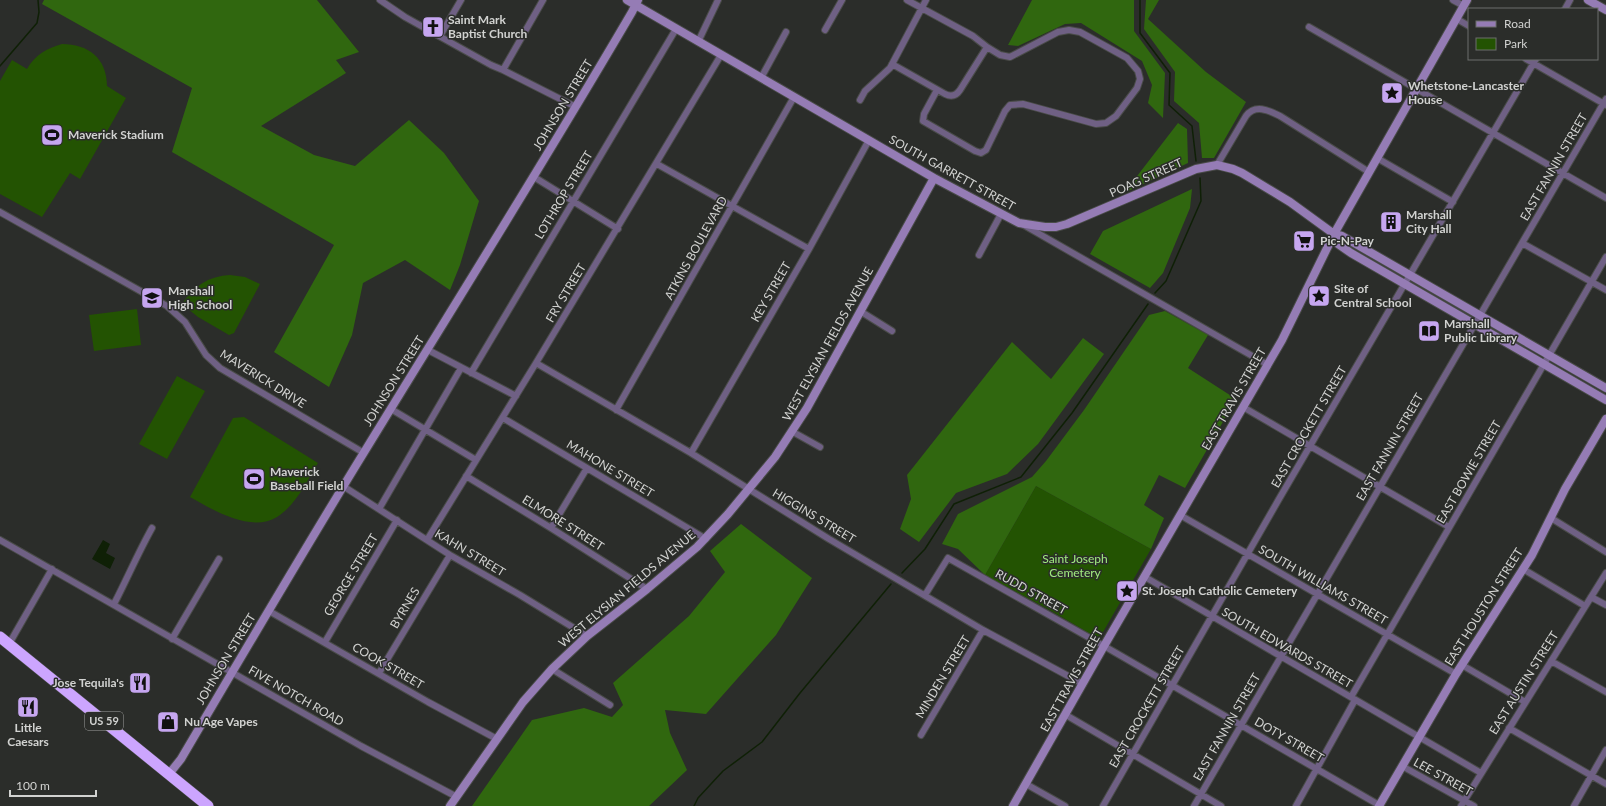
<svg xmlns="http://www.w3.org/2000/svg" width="1606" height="806" font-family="Lato,sans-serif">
	<rect width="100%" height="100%" fill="#2b2d2a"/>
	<!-- green -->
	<path fill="#235302" d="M62,44C88,44 107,58 107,86L126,98L80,179L70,173L42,217L0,194V81L12,60L27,69C35,55 47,48 62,44Z
		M230,275L245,277L260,284L234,333L229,335L198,317L182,304C193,286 209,276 230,275Z
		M137,309L141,345L94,351L89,315Z
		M177,376L205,391L167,459L139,444Z
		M244,417L318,463C307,481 296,505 277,517C251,533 213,510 190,497L233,418Z
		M1036,486L1151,549L1099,639L1048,609L985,575Z"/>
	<!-- forest -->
	<path fill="#30670f" d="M44,0H317L359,52L336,60L346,73L261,126L314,155L355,166L409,120L444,153L479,201L460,265L450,290L405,260L363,283L352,335L329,387L274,352L334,245L172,152L192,88L42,4Z
		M1032,0H1134V31L1165,73L1163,118L1148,103L1152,85L1142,61L1081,23L1065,24L1018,46L1008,45Z
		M1146,0H1159L1148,19L1206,72L1246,102L1214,158H1202L1199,123L1174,101L1175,72L1144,29Z
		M1178,123L1187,129L1188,163L1124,193Z
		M1192,189L1190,208L1163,273L1150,288L1090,254L1103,231Z
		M1165,311L1208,335L1188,368L1236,399L1185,488L1159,475L1144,505L1164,518L1151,549L1036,486L985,575L958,549L942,544L958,514L1032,477L1046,461L1084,410L1149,315Z
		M1083,338L1104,354L1038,444L1007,474L956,493L919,542L900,529L911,499L907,475L1012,342L1051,379Z
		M741,524L812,578L776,635L706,714L665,710L670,733L687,770L649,806H472L532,720L584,708L612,717L623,705L613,683L689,616L725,572L710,551Z"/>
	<!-- water -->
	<path fill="#0f2006" d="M103,540L110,544L106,553L115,558L110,569L92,559Z"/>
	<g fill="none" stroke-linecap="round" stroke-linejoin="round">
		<!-- stream -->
		<path stroke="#0f2006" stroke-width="1.5" d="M1140,0V33L1170,73L1169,105L1192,126L1196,161
			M0,66L37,23L39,12L38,0
			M1155,293L1166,281L1201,201L1200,178
			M902,573L925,549L954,504L1021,477L1072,413L1148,304
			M694,806L698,798L723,771L762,742L800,693L891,584"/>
		<!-- street casing -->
		<g stroke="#494b48" stroke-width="8">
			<path id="street" d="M380,0L405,17L491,65L503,70L576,107
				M907,0L973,36L987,47
				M1453,0L1464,6
				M1565,9L1570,0
				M1457,19L1469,26
				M1309,27L1606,198
				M825,30L842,0
				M440,36L461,0
				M698,42L718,0
				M1526,59L1606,105
				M892,64L945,94C951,97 956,96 960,90L987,47L1000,55L1010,57L1058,32L1069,30L1080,32L1127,58L1138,71L1140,79L1137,88L1116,116L1106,123L1096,124L1023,104L1010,105L1005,111L986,150L981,153L975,151L923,121L924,114L937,90
				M503,70L543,0
				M761,78L786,32
				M860,100L865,91L890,68L926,0
				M1377,158L1453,202
				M657,164L809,249
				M1217,165L1246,116C1255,104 1268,110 1280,116L1369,172
				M534,177L618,229
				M0,212L167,306L185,322L206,355L220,368L364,453
				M1022,224L1268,365
				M1522,243L1606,290
				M979,255L1001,214
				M860,311L892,331
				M428,350L516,396
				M536,363L691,453L829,539L983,630L1083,684
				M471,373L676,29
				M1243,407L1449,527
				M391,409L476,460
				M616,410L794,97
				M503,418L706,539
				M793,432L820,447
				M691,453L809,249L869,140
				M466,476L551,528L647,589
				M343,486L450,555L520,595L587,636
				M379,509L461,368
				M1180,515L1456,674
				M1551,518L1606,552
				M551,528L587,468
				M0,540L361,746L457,797
				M427,540L536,363L721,55
				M1523,569L1585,606
				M1145,577L1481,773
				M925,595L948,558L1104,646L1379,805
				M1591,597L1606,605
				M114,604C127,579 138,553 152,528
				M269,611L428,702L497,739
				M172,639L219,559
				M325,642L397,520
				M9,644L52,569
				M1551,661L1606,692
				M1462,665L1525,702
				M552,669L610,705
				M379,673L450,555
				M1351,697L1606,257
				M1066,715L1221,806
				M1509,728L1606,784
				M921,735L983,630
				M1402,766L1474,806
				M1026,784L1065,806
				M1103,806L1279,499L1536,59
				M1194,806L1606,99
				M1296,806L1355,700
				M1461,806L1606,573
				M1574,806L1606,750"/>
		</g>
		<!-- secondary casing -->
		<g stroke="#494b48" stroke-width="10">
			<path id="secondary" d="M627,0L934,178L1019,223L1045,227H1056L1067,224L1196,169L1217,165L1233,169L1242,173L1290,202L1334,234L1342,236L1606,388
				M1588,0L1606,10
				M1334,234L1338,244L1351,253L1606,400
				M169,774L181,759C241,657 301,555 363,454C453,307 545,161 632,12L638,0
				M450,806L523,702L552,669L587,636L647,589L697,547L728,514L775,457L807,408L934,178
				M1013,806L1104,646L1282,340L1334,234L1467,0
				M1379,806L1456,674L1532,555L1565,489L1606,419"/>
		</g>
		<!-- highway casing -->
		<g stroke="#494b48" stroke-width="12">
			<path id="highway" d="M0,637L208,806"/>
		</g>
		<!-- street -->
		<use href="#street" stroke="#6f6084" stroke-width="6"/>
		<!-- secondary -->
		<use href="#secondary" stroke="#957cb5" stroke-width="8"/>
		<!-- highway -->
		<use href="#highway" stroke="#cca5fe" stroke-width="11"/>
	</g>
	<!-- icons -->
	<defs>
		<g id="church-square" transform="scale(1.15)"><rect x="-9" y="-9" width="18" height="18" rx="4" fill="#c6a6f0" stroke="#2b2d2a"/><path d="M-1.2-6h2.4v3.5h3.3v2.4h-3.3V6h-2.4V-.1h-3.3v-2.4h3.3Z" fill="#111"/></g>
		<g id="sight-square" transform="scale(1.15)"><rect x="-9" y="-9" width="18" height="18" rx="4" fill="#c6a6f0" stroke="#2b2d2a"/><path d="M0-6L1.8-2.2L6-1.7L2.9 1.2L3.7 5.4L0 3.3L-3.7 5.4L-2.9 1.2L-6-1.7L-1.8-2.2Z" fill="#111"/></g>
		<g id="stadium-square" transform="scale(1.15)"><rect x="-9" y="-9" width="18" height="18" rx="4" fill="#c6a6f0" stroke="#2b2d2a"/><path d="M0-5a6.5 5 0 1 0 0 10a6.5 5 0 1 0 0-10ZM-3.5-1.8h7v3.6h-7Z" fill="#111"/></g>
		<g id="building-square" transform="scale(1.15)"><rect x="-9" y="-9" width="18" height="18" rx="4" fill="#c6a6f0" stroke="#2b2d2a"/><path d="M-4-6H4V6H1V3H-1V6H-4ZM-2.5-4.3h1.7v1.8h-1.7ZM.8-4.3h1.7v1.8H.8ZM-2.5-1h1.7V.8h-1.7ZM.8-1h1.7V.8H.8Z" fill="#111"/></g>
		<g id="supermarket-square" transform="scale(1.15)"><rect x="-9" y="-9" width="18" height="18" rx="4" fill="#c6a6f0" stroke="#2b2d2a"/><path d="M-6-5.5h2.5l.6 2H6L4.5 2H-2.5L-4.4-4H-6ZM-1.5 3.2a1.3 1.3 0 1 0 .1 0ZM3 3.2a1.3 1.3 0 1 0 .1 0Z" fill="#111"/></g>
		<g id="school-square" transform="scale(1.15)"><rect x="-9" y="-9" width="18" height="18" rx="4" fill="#c6a6f0" stroke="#2b2d2a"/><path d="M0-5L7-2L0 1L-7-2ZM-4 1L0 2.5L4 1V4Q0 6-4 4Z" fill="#111"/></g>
		<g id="library-square" transform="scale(1.15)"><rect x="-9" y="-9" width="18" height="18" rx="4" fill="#c6a6f0" stroke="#2b2d2a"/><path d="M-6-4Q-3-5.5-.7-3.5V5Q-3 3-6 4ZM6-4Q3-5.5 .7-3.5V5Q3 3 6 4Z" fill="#111"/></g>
		<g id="restaurant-square" transform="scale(1.15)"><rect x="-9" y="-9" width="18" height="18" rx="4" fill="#c6a6f0" stroke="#2b2d2a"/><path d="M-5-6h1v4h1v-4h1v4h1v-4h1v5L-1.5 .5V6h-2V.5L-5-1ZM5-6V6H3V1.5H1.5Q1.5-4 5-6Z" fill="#111"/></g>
		<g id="shop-square" transform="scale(1.15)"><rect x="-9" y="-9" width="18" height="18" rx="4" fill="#c6a6f0" stroke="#2b2d2a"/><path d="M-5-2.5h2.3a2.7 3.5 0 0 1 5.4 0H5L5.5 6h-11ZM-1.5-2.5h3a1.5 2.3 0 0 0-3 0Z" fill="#111"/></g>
	</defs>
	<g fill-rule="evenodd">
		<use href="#church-square" x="433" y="27"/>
		<use href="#sight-square" x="1392" y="93"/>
		<use href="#stadium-square" x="52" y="135"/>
		<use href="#building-square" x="1391" y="222"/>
		<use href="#supermarket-square" x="1304" y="241"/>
		<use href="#sight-square" x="1319" y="296"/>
		<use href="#school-square" x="152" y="298"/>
		<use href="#library-square" x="1429" y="331"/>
		<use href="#stadium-square" x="254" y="479"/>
		<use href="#sight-square" x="1127" y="591"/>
		<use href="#restaurant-square" x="140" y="683"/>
		<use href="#restaurant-square" x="28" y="707"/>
		<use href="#shop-square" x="168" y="722"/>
	</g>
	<g text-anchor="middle" stroke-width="3" stroke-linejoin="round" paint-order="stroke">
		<!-- shield labels -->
		<rect fill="#2b2d2a" stroke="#9fa09e" stroke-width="1" x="85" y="712" width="38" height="18" rx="3"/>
		<g font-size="11" font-weight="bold" fill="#d1d2d0">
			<text x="104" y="725">US 59</text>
		</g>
		<!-- poi labels -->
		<g font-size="12" font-weight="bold" fill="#d1d2d0" stroke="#2b2d2a" text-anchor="start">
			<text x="448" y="24">Saint Mark<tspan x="448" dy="14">Baptist Church</tspan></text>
			<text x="1408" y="90">Whetstone-Lancaster<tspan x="1408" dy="14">House</tspan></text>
			<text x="68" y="139">Maverick Stadium</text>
			<text x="1406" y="219">Marshall<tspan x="1406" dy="14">City Hall</tspan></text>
			<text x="1320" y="245">Pic-N-Pay</text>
			<text x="1334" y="293">Site of<tspan x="1334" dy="14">Central School</tspan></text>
			<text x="168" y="295">Marshall<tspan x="168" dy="14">High School</tspan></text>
			<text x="1444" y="328">Marshall<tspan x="1444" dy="14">Public Library</tspan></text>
			<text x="270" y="476">Maverick<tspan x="270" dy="14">Baseball Field</tspan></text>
			<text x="1142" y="595">St. Joseph Catholic Cemetery</text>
			<text x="124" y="687" text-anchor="end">Jose Tequila's</text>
			<text x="184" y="726">Nu Age Vapes</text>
			<text x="28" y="732" text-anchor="middle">Little<tspan x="28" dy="14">Caesars</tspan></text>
		</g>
		<!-- street labels -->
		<g font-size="12" fill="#d1d2d0" stroke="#2b2d2a">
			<text transform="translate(563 105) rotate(-59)" y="4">JOHNSON STREET</text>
			<text transform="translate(1554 167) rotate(-60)" y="4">EAST FANNIN STREET</text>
			<text transform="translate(952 173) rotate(29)" y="4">SOUTH GARRETT STREET</text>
			<text transform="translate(1146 178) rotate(-24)" y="4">POAG STREET</text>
			<text transform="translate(564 195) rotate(-59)" y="4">LOTHROP STREET</text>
			<text transform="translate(696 248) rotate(-61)" y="4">ATKINS BOULEVARD</text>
			<text transform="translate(771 292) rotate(-60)" y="4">KEY STREET</text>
			<text transform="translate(566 293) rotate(-59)" y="4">FRY STREET</text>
			<text transform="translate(828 344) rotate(-61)" y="4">WEST ELYSIAN FIELDS AVENUE</text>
			<text transform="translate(263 379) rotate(32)" y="4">MAVERICK DRIVE</text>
			<text transform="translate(394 381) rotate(-58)" y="4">JOHNSON STREET</text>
			<text transform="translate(1234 399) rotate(-60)" y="4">EAST TRAVIS STREET</text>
			<text transform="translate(1309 427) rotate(-60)" y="4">EAST CROCKETT STREET</text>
			<text transform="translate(1390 447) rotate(-60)" y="4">EAST FANNIN STREET</text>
			<text transform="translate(610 469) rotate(31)" y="4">MAHONE STREET</text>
			<text transform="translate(1469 472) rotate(-60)" y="4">EAST BOWIE STREET</text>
			<text transform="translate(814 516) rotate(31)" y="4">HIGGINS STREET</text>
			<text transform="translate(563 523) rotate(32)" y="4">ELMORE STREET</text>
			<text transform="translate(470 553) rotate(31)" y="4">KAHN STREET</text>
			<text transform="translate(351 575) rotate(-59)" y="4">GEORGE STREET</text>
			<text transform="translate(1323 585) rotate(30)" y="4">SOUTH WILLIAMS STREET</text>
			<text transform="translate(627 589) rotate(-40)" y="4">WEST ELYSIAN FIELDS AVENUE</text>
			<text transform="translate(1031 592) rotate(29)" y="4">RUDD STREET</text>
			<text transform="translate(1484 607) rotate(-58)" y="4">EAST HOUSTON STREET</text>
			<text transform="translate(405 608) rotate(-59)" y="4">BYRNES</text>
			<text transform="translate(1287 648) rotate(30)" y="4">SOUTH EDWARDS STREET</text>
			<text transform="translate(226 659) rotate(-59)" y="4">JOHNSON STREET</text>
			<text transform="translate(388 666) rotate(30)" y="4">COOK STREET</text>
			<text transform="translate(943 677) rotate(-59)" y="4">MINDEN STREET</text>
			<text transform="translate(1072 680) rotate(-61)" y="4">EAST TRAVIS STREET</text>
			<text transform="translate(1524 683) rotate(-58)" y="4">EAST AUSTIN STREET</text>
			<text transform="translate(296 696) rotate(30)" y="4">FIVE NOTCH ROAD</text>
			<text transform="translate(1147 707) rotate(-60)" y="4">EAST CROCKETT STREET</text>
			<text transform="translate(1227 727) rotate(-60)" y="4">EAST FANNIN STREET</text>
			<text transform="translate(1289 740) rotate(30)" y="4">DOTY STREET</text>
			<text transform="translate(1443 777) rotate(29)" y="4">LEE STREET</text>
		</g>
		<!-- park labels -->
		<g font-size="12" fill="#a0eb7f" stroke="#2b2d2a">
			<text x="1075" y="563">Saint Joseph<tspan x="1075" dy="14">Cemetery</tspan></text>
		</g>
	</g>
	<!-- legend -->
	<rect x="1468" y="8" width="130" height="52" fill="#2b2d2a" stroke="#6d6f6c"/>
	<rect x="1476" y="21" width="20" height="6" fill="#957cb5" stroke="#6d6f6c"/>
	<text x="1504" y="28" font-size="12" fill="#d1d2d0">Road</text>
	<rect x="1476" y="38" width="20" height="12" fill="#235302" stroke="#6d6f6c"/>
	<text x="1504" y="48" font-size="12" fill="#d1d2d0">Park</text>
	<!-- scale -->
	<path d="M10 790v6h86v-6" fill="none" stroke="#d1d2d0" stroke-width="2"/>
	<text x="16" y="790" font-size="12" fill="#d1d2d0" stroke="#2b2d2a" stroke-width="3" paint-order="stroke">100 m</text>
</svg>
